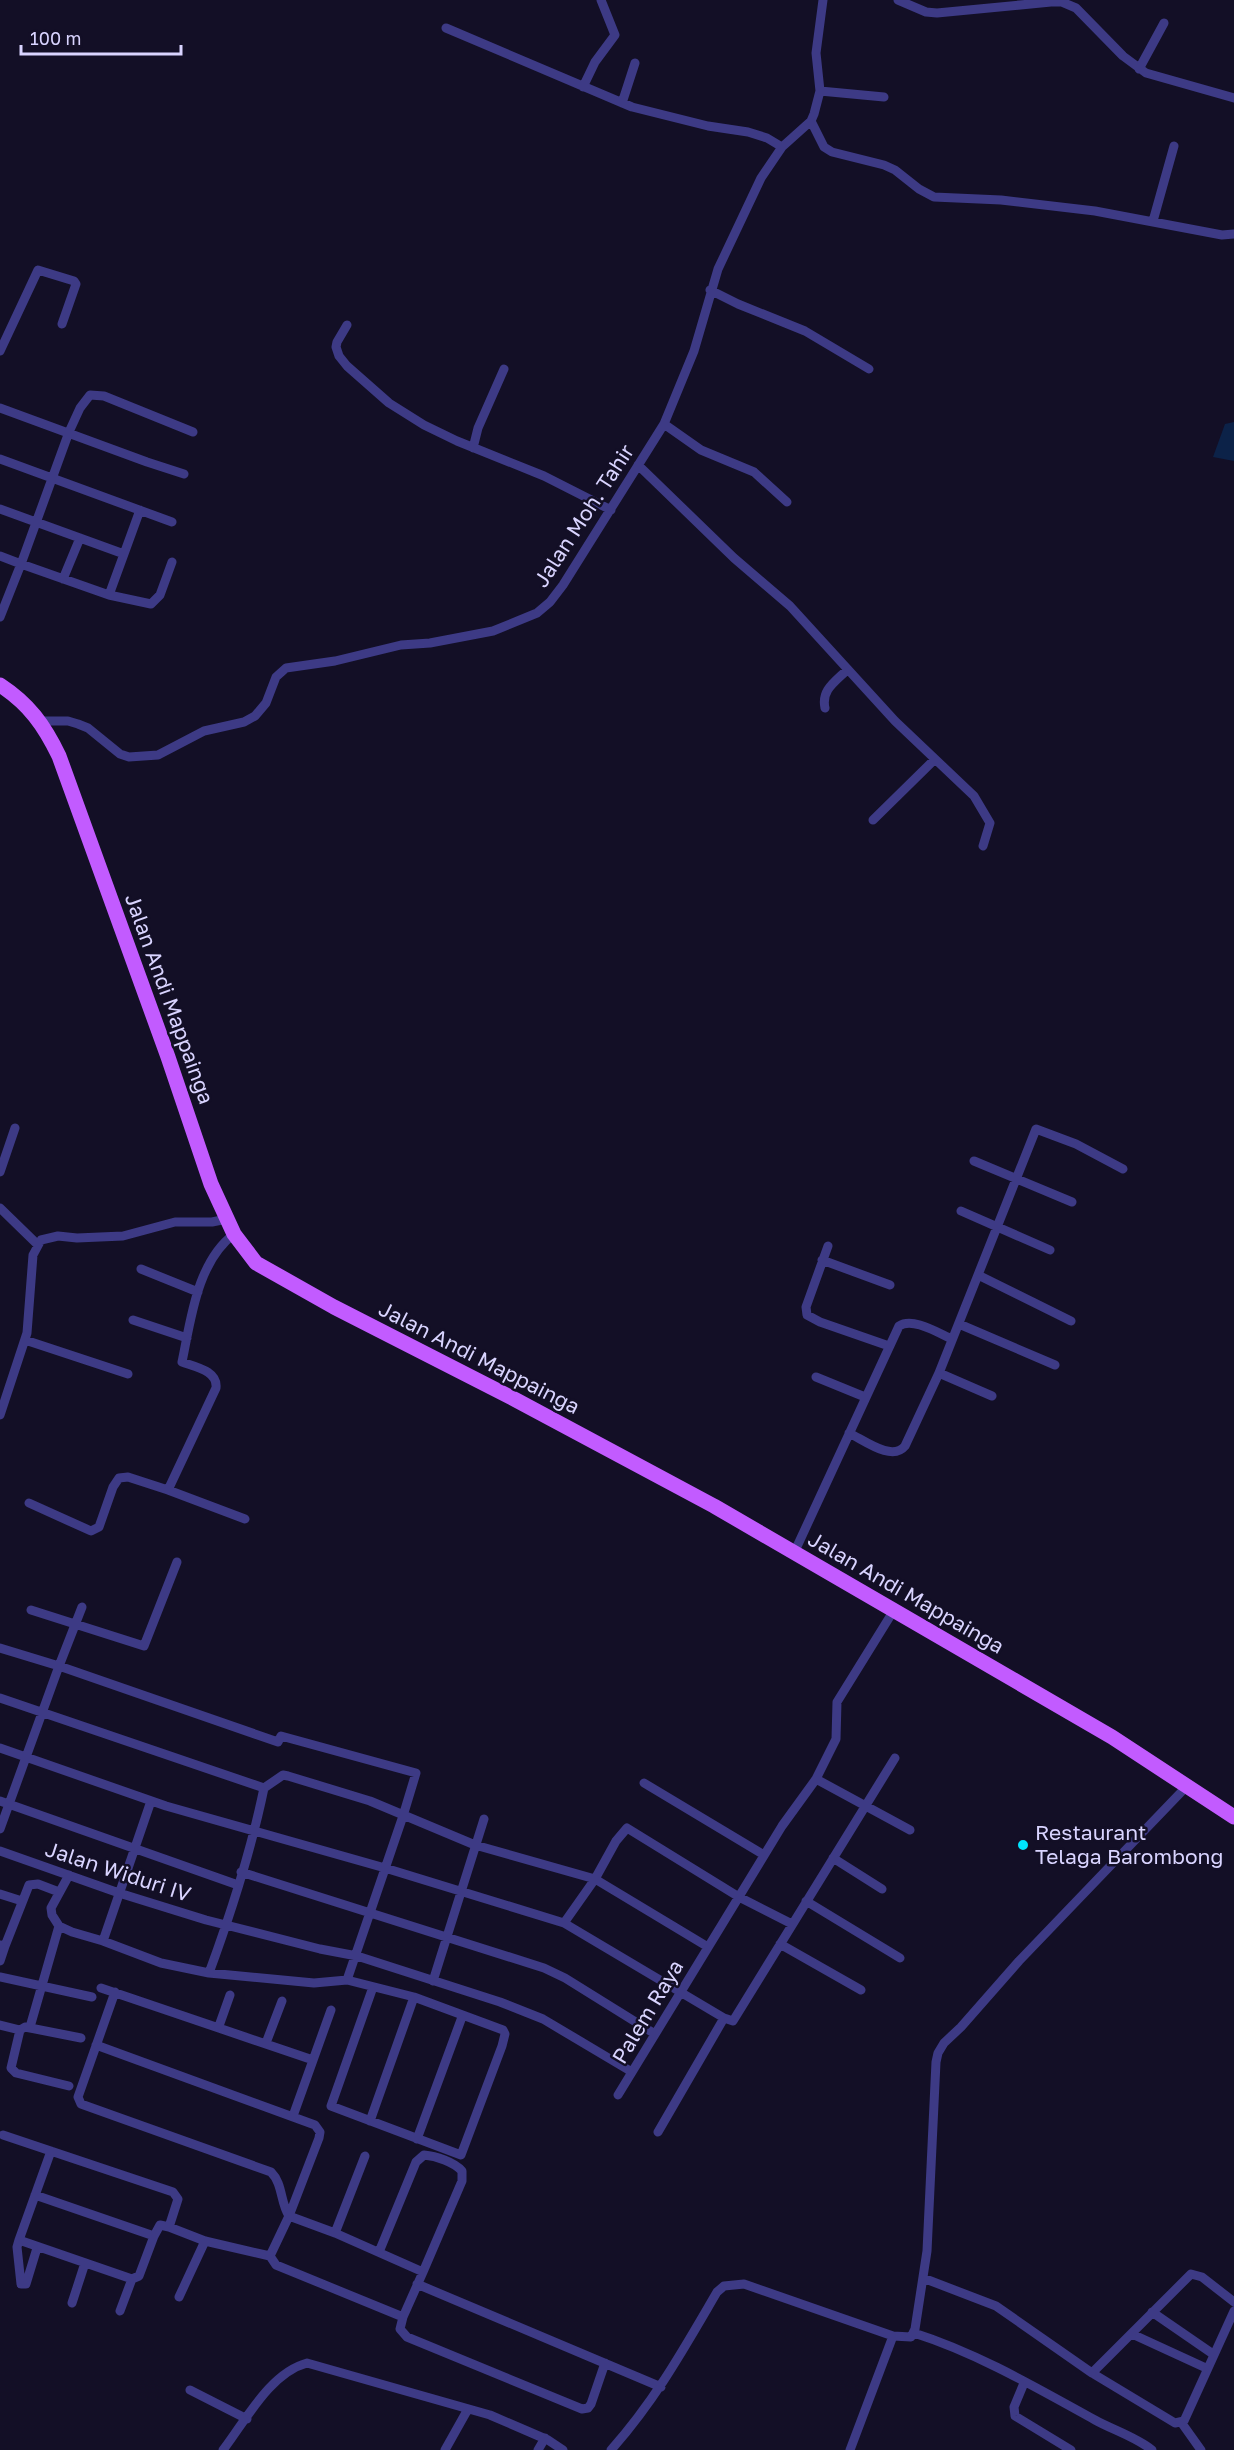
<svg xmlns="http://www.w3.org/2000/svg" width="1234" height="2450" font-family="'Golos Text',sans-serif">
	<rect width="100%" height="100%" fill="#130f26"/>
	<!-- water -->
	<path fill="#0c2248" d="M1234,422V461L1213,457L1225,424Z"/>
	<g fill="none" stroke-linecap="round" stroke-linejoin="round">
		<!-- street -->
		<path stroke="#3d3a85" stroke-width="9" d="M898,0L926,12L937,13L1051,2H1062L1076,8L1123,56L1146,73L1234,98
			M446,28L632,107L708,126L748,132L767,138L782,147
			M1139,69L1164,23
			M583,87L595,62L615,35L601,0
			M820,91L884,97
			M622,103L635,63
			M811,121L824,147L832,152L884,165L895,170L919,189L934,197L1001,200L1095,211L1222,235L1234,234
			M1153,221L1174,146
			M710,290L738,304L805,331L869,369
			M347,325L337,342L336,347L339,356L347,366L389,403L424,425L457,441L544,476L611,510
			M0,351L38,270L74,281L76,284L62,324
			M0,408L147,462L184,474
			M664,424L701,450L754,472L787,502
			M473,448L478,428L504,369
			M0,459L172,522
			M638,465L734,558L790,606L895,721L974,796L990,823L983,846
			M0,509L124,554L109,595
			M124,554L140,510
			M0,556L21,564L0,617
			M172,562L160,595L151,604L109,595L21,564L69,432L80,408L90,395L104,396L193,432
			M63,579L80,538
			M825,708C821,690 835,682 847,670
			M41,721H68L78,724L88,728L120,754L129,757L158,755L204,731L244,722L255,716L266,703L276,677L286,668L335,661L401,645L430,643L493,631L537,613L550,602L563,585L664,424L694,351L718,269L761,178L782,147L811,121L814,114L820,91L816,53L823,0
			M873,820L934,760
			M974,1161L1072,1202
			M0,1172L15,1128
			M0,1208L37,1244
			M961,1211L1050,1250
			M828,1246L806,1307L807,1315L820,1322L889,1346
			M822,1260L890,1285
			M141,1269L198,1292
			M978,1275L1071,1321
			M133,1320L187,1338
			M959,1324L1055,1365
			M25,1340L128,1374
			M939,1373L992,1396
			M816,1377L865,1397
			M0,1415L27,1333L33,1255L41,1240L58,1236L77,1238L123,1236L175,1222H212L227,1219
			M849,1433C864,1440 892,1462 905,1446L939,1373L1036,1129L1076,1144L1123,1169
			M168,1490L245,1519
			M29,1503L91,1531L99,1527L113,1487L119,1478L128,1477L168,1490L216,1388C218,1371 196,1367 182,1362C191,1319 197,1262 234,1234
			M794,1553L899,1326C913,1317 938,1333 952,1339
			M31,1610L144,1646L177,1562
			M0,1648L59,1666L82,1607
			M0,1698L264,1788
			M0,1748L166,1806L385,1868L564,1923L595,1879L616,1841L627,1828L739,1897L792,1924
			M816,1779L910,1830
			M644,1783L764,1855
			M264,1788L283,1775L288,1776L370,1801L475,1845L595,1879L708,1947
			M0,1801L238,1885
			M0,1829L59,1666L278,1742L281,1736L416,1773L403,1816L347,1980
			M0,1851L119,1893L206,1920L320,1949L357,1956L500,2002L543,2019L632,2072
			M833,1858L882,1889
			M241,1872L544,1968L565,1978L655,2034
			M69,1875L51,1908L52,1915L59,1926L72,1932L103,1941L161,1963L209,1973L314,1983L347,1980L414,1997L503,2030L505,2034L502,2046L461,2155L331,2106L373,1987
			M0,1894L22,1901
			M806,1901L900,1958
			M564,1923L724,2018L733,2021L895,1758
			M103,1941L151,1801
			M780,1944L861,1990
			M0,1945L5,1946L29,1885L38,1884L59,1892
			M0,1961L5,1946
			M209,1973C231,1913 251,1851 264,1788
			M0,1977L92,1997
			M433,1981L484,1819
			M101,1988L313,2060
			M115,1992L78,2097L81,2104L271,2172C283,2184 280,2202 289,2216
			M0,2025L20,2030
			M219,2026L230,1995
			M30,2027L59,1926
			M266,2043L282,2001
			M96,2045L315,2125L320,2132L319,2138L289,2216
			M69,2086L16,2073L11,2068L20,2030L25,2027L81,2038
			M618,2095L782,1826L816,1779L836,1739L837,1702L894,1610
			M293,2116L331,2010
			M370,2121L414,1997
			M658,2132L724,2018
			M3,2135L173,2192L178,2199L169,2227L160,2225L154,2236
			M417,2139L462,2017
			M289,2216L335,2233L423,2272L403,2317L276,2265L270,2256Z
			M169,2227L205,2241L270,2256
			M335,2233L365,2156
			M19,2240L132,2279L139,2276L154,2236L35,2195
			M37,2248L26,2284H21L17,2247L19,2240L51,2151
			M379,2252L416,2162L424,2155C436,2156 454,2162 462,2171V2181L423,2272
			M923,2278L996,2306L1092,2373L1175,2423L1184,2421L1234,2311
			M417,2284L661,2387
			M179,2297L205,2241
			M72,2303L85,2263
			M120,2311L132,2279
			M1152,2312L1213,2354
			M403,2317L400,2329L407,2337L582,2409L588,2408L591,2404L605,2363
			M914,2333C977,2353 1037,2388 1095,2420C1113,2430 1136,2437 1152,2450
			M1132,2334L1206,2368
			M1092,2373L1191,2274L1202,2277L1234,2302
			M1024,2383L1014,2407L1015,2416L1071,2450
			M190,2390L247,2419
			M1181,2422L1201,2450
			M223,2450C246,2420 270,2373 307,2363L490,2415L548,2440L563,2450
			M445,2450L468,2409
			M538,2450L545,2438
			M611,2450C656,2399 683,2350 717,2292L724,2286L744,2284L893,2336L911,2337L915,2329L927,2251L936,2062L938,2053L944,2043L961,2027L1019,1961L1187,1786
			M850,2450L893,2336"/>
		<!-- primary -->
		<path stroke="#c25bff" stroke-width="15" d="M0,685C29,704 44,725 59,756L168,1057L211,1184L234,1234L256,1263L334,1307L516,1400L714,1506L1112,1737L1234,1817"/>
	</g>
	<!-- markers -->
	<circle fill="#00e5ff" stroke="#130f26" stroke-width="2" cx="1023" cy="1845" r="6"/>
	<g text-anchor="middle" stroke-width="5" stroke-linejoin="round" paint-order="stroke">
		<!-- street labels -->
		<g font-size="21" fill="#d9d4ff" stroke="#130f26">
			<text transform="translate(584 516) rotate(-57)" y="7">Jalan Moh. Tahir</text>
			<text transform="translate(169 999) rotate(70)" y="7">Jalan Andi Mappainga</text>
			<text transform="translate(479 1358) rotate(27)" y="7">Jalan Andi Mappainga</text>
			<text transform="translate(906 1593) rotate(30)" y="7">Jalan Andi Mappainga</text>
			<text transform="translate(118 1872) rotate(18)" y="7">Jalan Widuri IV</text>
			<text transform="translate(648 2012) rotate(-59)" y="7">Palem Raya</text>
		</g>
		<!-- poi labels -->
		<g font-size="21" fill="#d9d4ff" stroke="#130f26" text-anchor="start">
			<text x="1035" y="1840">Restaurant<tspan x="1035" dy="24">Telaga Barombong</tspan></text>
		</g>
	</g>
	<!-- scale -->
	<path d="M21 45v9h160v-9" fill="none" stroke="#d9d4ff" stroke-width="3"/>
	<text x="30" y="45" font-size="18" fill="#d9d4ff" stroke="#130f26" stroke-width="4.5" paint-order="stroke">100 m</text>
</svg>
